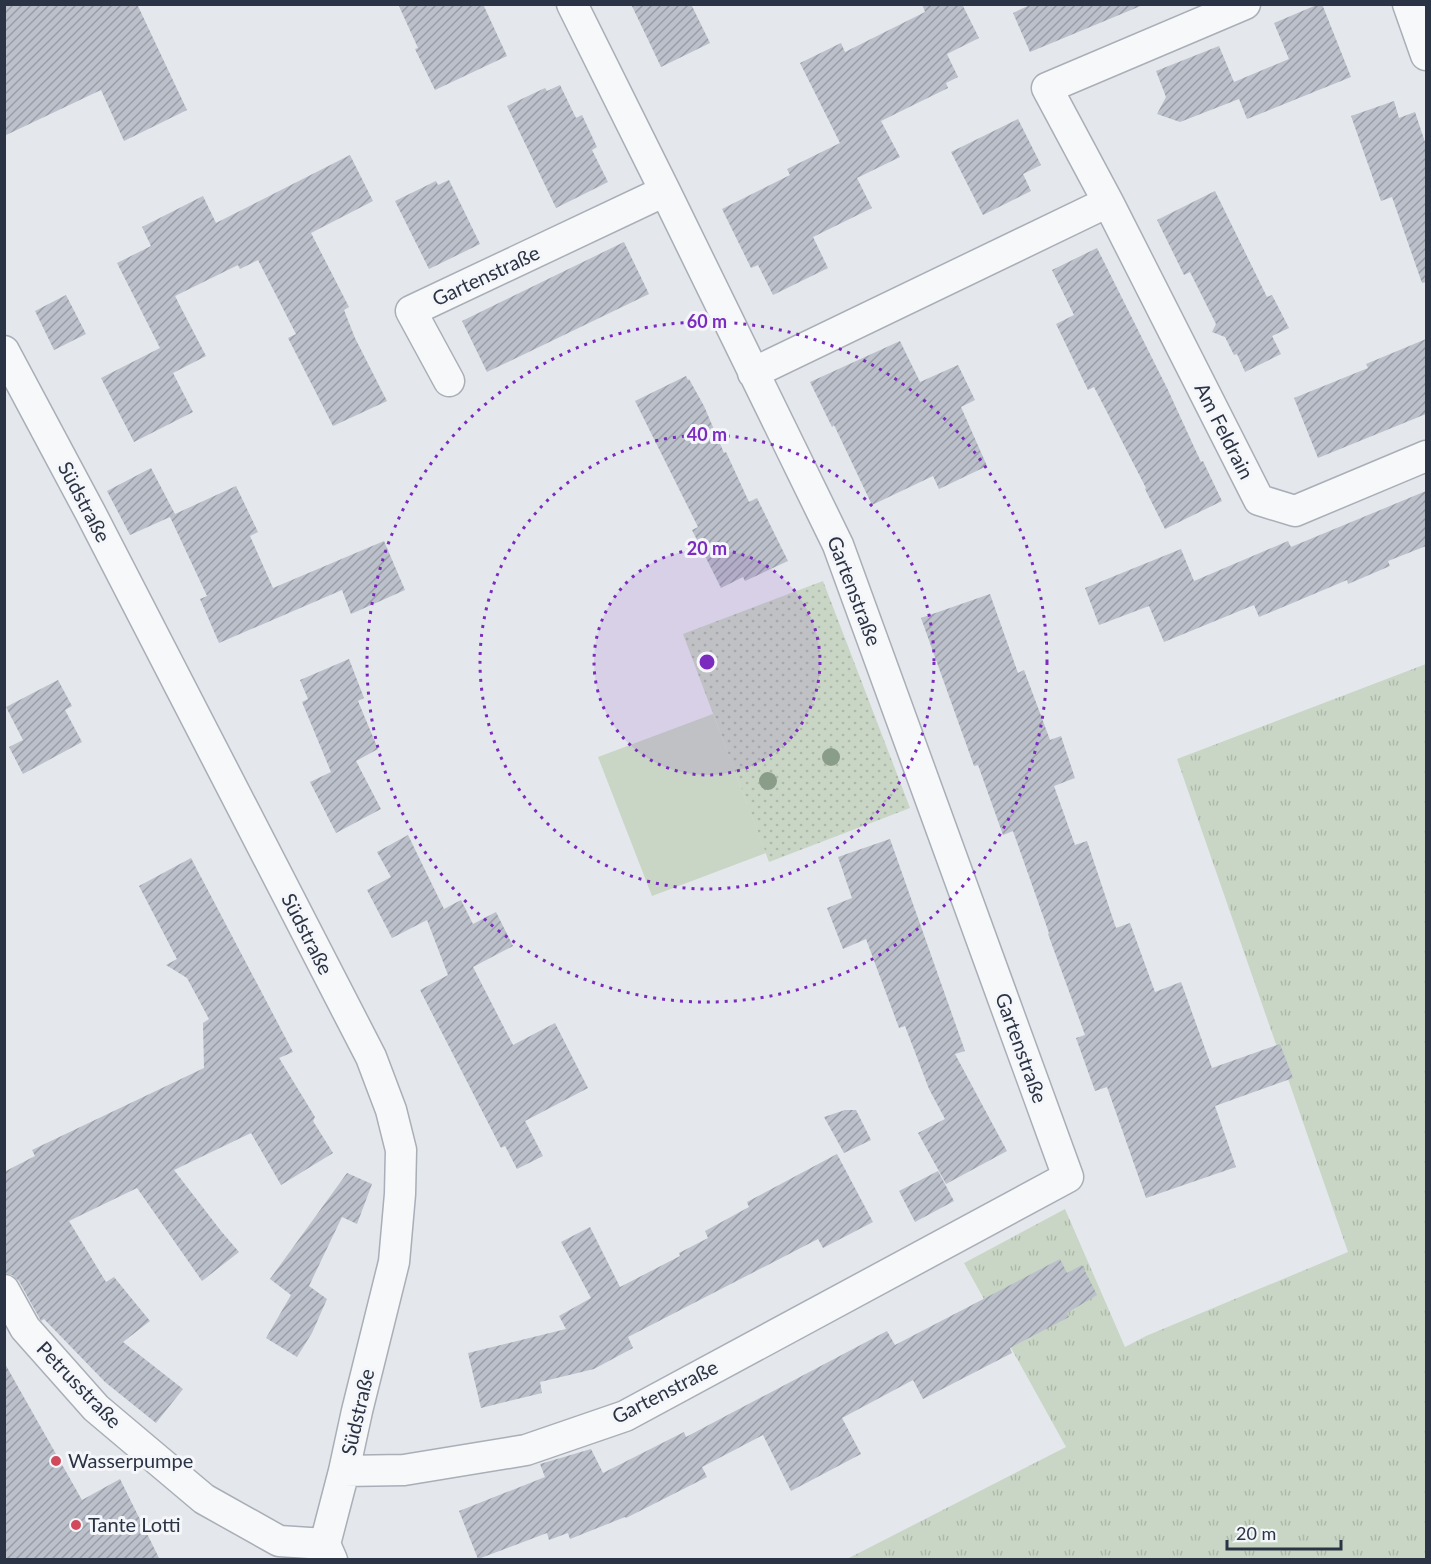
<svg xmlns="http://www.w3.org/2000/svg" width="1431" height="1564" font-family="Lato,sans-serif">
	<defs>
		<pattern id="grass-tufts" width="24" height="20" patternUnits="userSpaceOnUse" patternTransform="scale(1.5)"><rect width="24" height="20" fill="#c9d6c5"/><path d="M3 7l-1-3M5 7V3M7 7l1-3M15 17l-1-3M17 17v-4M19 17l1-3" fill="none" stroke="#adb8ab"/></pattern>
		<pattern id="park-dots" width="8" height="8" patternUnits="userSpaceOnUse" patternTransform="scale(1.5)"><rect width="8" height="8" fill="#c9d6c5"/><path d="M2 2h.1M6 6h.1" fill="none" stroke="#adb8ab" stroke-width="1.8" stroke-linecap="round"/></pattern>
		<pattern id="building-hatch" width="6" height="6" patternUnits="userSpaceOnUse" patternTransform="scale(1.5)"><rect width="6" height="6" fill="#bbc0ca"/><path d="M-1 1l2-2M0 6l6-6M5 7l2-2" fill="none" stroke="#989da6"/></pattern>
	</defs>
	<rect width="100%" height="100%" fill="#e4e7ec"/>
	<!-- grass -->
	<path fill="url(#grass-tufts)" d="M1426,664V1559L845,1560L1066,1447L964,1263L1065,1209L1125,1347L1146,1336L1348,1252L1177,759Z"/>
	<!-- park -->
	<path fill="url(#park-dots)" d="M823,581L910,808L769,862L683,634Z"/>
	<!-- pitch -->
	<path fill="#c9d6c5" d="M713,714L766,853L652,896L598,757Z"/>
	<!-- building -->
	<path fill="url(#building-hatch)" d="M4,4H137L187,110L124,141L101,90L4,136Z
		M398,4H483L507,56L435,90L415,49L418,48Z
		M631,4H691L710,43L661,67Z
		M922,4H962L979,38L947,54L958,77L946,83L948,88L881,121L900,157L857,178L872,208L813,237L828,268L773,295L758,265L751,268L722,209L790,175L787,169L840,143L800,63L841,43L845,52L925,12Z
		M1032,4H1143V5L1030,52L1013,13Z
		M1319,4H1322L1351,77L1247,119L1239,99L1180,122L1157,114L1166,97L1156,71L1219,46L1234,82L1289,59L1274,23Z
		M560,85L576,118L582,115L597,147L592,150L608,182L556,208L507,106L545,88L547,91Z
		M1394,101L1399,118L1415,112L1426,145V282L1422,283L1392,197L1381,201L1351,116Z
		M1018,119L1041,165L1023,174L1031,191L983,215L951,152Z
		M350,155L373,201L311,233L349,307L344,310L355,338L387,401L333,426L288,338L296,334L258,260L240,269L238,265L175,296L206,356L173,373L193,412L134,442L101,378L160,348L117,263L151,246L142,227L203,196L216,223Z
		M449,180L480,244L429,269L395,201L436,181L438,185Z
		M1215,191L1267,297L1272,295L1289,328L1272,336L1281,354L1245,372L1237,354L1234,355L1225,337L1212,332L1216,324L1190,272L1184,275L1157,220Z
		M624,242L649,294L487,372L462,321Z
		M1097,248L1168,390L1201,462L1203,461L1222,501L1165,529L1145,489L1146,488L1094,387L1088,390L1056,324L1074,315L1052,270Z
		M66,295L86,334L54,350L35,311Z
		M1426,339V414L1318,458L1294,398L1368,368L1366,364Z
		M900,341L920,382L958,365L975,400L961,407L987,466L939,489L933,476L872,505L834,425L832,427L810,382Z
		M686,376L688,380L689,379L704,406L724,453L726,452L749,502L757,498L788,561L745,581L743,577L721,588L692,530L698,527L635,401Z
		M151,468L175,514L236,486L258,532L250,536L273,588L384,541L405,590L351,614L342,590L219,643L200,599L207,596L170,517L130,535L107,491Z
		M1426,491V546L1388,561L1390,566L1348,584L1347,580L1259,617L1254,605L1164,642L1149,606L1099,625L1085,588L1181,549L1194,581L1288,541L1291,547Z
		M990,594L1018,673L1024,670L1050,740L1061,736L1075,778L1054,786L1075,845L1087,841L1116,928L1130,923L1155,992L1181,982L1212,1068L1280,1044L1293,1078L1215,1106L1236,1167L1146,1198L1107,1087L1095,1091L1076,1038L1085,1035L1048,934L1049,933L1013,831L1003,835L978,765L974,766L921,618Z
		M349,659L364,698L358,701L378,749L356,761L381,809L336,833L310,782L331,772L302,702L308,699L300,680Z
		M58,680L72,706L65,710L82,742L23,774L9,747L23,740L6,707Z
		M408,835L444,909L461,900L473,924L496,912L513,946L473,967L513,1045L555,1023L588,1088L525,1121L543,1156L517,1169L505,1146L501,1148L420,990L448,975L427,920L392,938L367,890L391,877L377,852Z
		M890,839L965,1051L955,1054L1007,1151L946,1184L918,1133L945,1119L929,1089L905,1026L899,1028L866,939L843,949L827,908L852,898L838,857Z
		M191,858L293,1052L279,1058L315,1117L313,1121L333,1153L281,1185L251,1133L174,1170L221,1231L239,1252L202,1281L137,1188L69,1221L106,1282L114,1277L150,1321L123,1342L183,1389L156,1423L105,1382L44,1319L41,1321L19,1281L12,1275L4,1273V1172L35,1156L32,1150L204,1068L203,1023L209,1019L187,978L166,965L177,959L139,886Z
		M845,1110H856L871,1140L844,1153L824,1117Z
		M837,1154L873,1222L823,1248L818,1239L628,1337L633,1348L594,1369L540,1382L542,1393L481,1408L468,1353L566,1329L559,1316L591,1298L561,1242L590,1227L620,1287L680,1256L679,1253L708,1238L705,1231L749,1207L747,1202Z
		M938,1171L954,1201L915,1222L899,1191Z
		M347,1173L372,1184L357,1224L342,1217L309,1286L327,1299L312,1333L297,1357L266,1338L291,1295L270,1279Z
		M1060,1259L1067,1273L1082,1265L1097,1295L1067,1313L1069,1317L1010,1348L1012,1353L923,1399L913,1380L842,1418L861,1454L791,1491L763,1435L702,1467L707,1477L626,1518L625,1517L570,1539L568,1533L549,1540L547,1533L478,1559L459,1511L545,1477L540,1464L591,1449L603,1473L684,1432L686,1437L887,1331L895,1345Z
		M4,1362L82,1500L120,1479L160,1560H4Z"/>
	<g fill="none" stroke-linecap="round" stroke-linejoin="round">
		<!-- street casing -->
		<g stroke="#a9aeb7" stroke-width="33">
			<path id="street" d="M1245,4L1047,88L1108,202L1259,500L1295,511L1426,456
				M1408,4L1426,55
				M4,351L90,512L371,1057L391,1110L401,1150L400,1194L394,1262L357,1411L344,1471L325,1544L332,1560
				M753,373L1108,202
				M449,381L411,311L665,191
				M4,1290L25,1328L96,1408L204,1499L279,1541L325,1544
				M344,1471L404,1470L526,1450L625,1416L1068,1177L838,545L665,191L572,4"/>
		</g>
		<!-- street -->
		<use href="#street" stroke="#f7f8fa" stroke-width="30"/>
	</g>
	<!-- trees -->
	<g fill="#899d89">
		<circle cx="831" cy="757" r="9"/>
		<circle cx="768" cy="781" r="9"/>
	</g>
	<!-- distance rings -->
	<circle cx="707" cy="662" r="113" fill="#7b2cbf" fill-opacity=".12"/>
	<g fill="none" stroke="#7b2cbf" stroke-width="3" stroke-dasharray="3 6">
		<circle cx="707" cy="662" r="113"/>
		<circle cx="707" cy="662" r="227"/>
		<circle cx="707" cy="662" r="340"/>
	</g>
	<!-- markers -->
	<g fill="#d1495b" stroke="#f4f6f9" stroke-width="2">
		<circle cx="56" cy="1461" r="6"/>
		<circle cx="76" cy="1525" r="6"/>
	</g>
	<g text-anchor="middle" stroke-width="6" stroke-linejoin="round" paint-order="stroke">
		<!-- street labels -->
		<g font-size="20" fill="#2b3445" stroke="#f4f6f9">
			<text transform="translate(486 276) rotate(-25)" y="7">Gartenstraße</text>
			<text transform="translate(1224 431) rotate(63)" y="7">Am Feldrain</text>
			<text transform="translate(84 502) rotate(62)" y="7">Südstraße</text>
			<text transform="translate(854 591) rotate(69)" y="7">Gartenstraße</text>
			<text transform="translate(307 934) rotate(63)" y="7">Südstraße</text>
			<text transform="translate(1021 1048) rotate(70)" y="7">Gartenstraße</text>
			<text transform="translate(79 1385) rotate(46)" y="7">Petrusstraße</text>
			<text transform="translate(665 1392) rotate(-27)" y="7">Gartenstraße</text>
			<text transform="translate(358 1412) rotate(-77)" y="7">Südstraße</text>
		</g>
		<!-- poi labels -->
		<g font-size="20" fill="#2b3445" stroke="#f4f6f9" text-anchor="start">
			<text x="68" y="1468">Wasserpumpe</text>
			<text x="88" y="1532">Tante Lotti</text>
		</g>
	</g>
	<circle cx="707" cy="662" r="9" fill="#7b2cbf" stroke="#f4f6f9" stroke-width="3"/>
	<g font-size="18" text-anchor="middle" font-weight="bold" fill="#7b2cbf" stroke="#f4f6f9" stroke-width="6" stroke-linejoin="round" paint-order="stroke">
		<text x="707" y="328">60 m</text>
		<text x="707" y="441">40 m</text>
		<text x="707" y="555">20 m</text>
	</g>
	<!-- border -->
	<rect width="1431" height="1564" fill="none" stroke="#2b3445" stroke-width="12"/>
	<!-- scale -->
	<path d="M1227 1540v9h114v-9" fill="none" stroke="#2b3445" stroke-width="3"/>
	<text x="1236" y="1540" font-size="18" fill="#2b3445" stroke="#f4f6f9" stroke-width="4.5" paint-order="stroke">20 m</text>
</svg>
